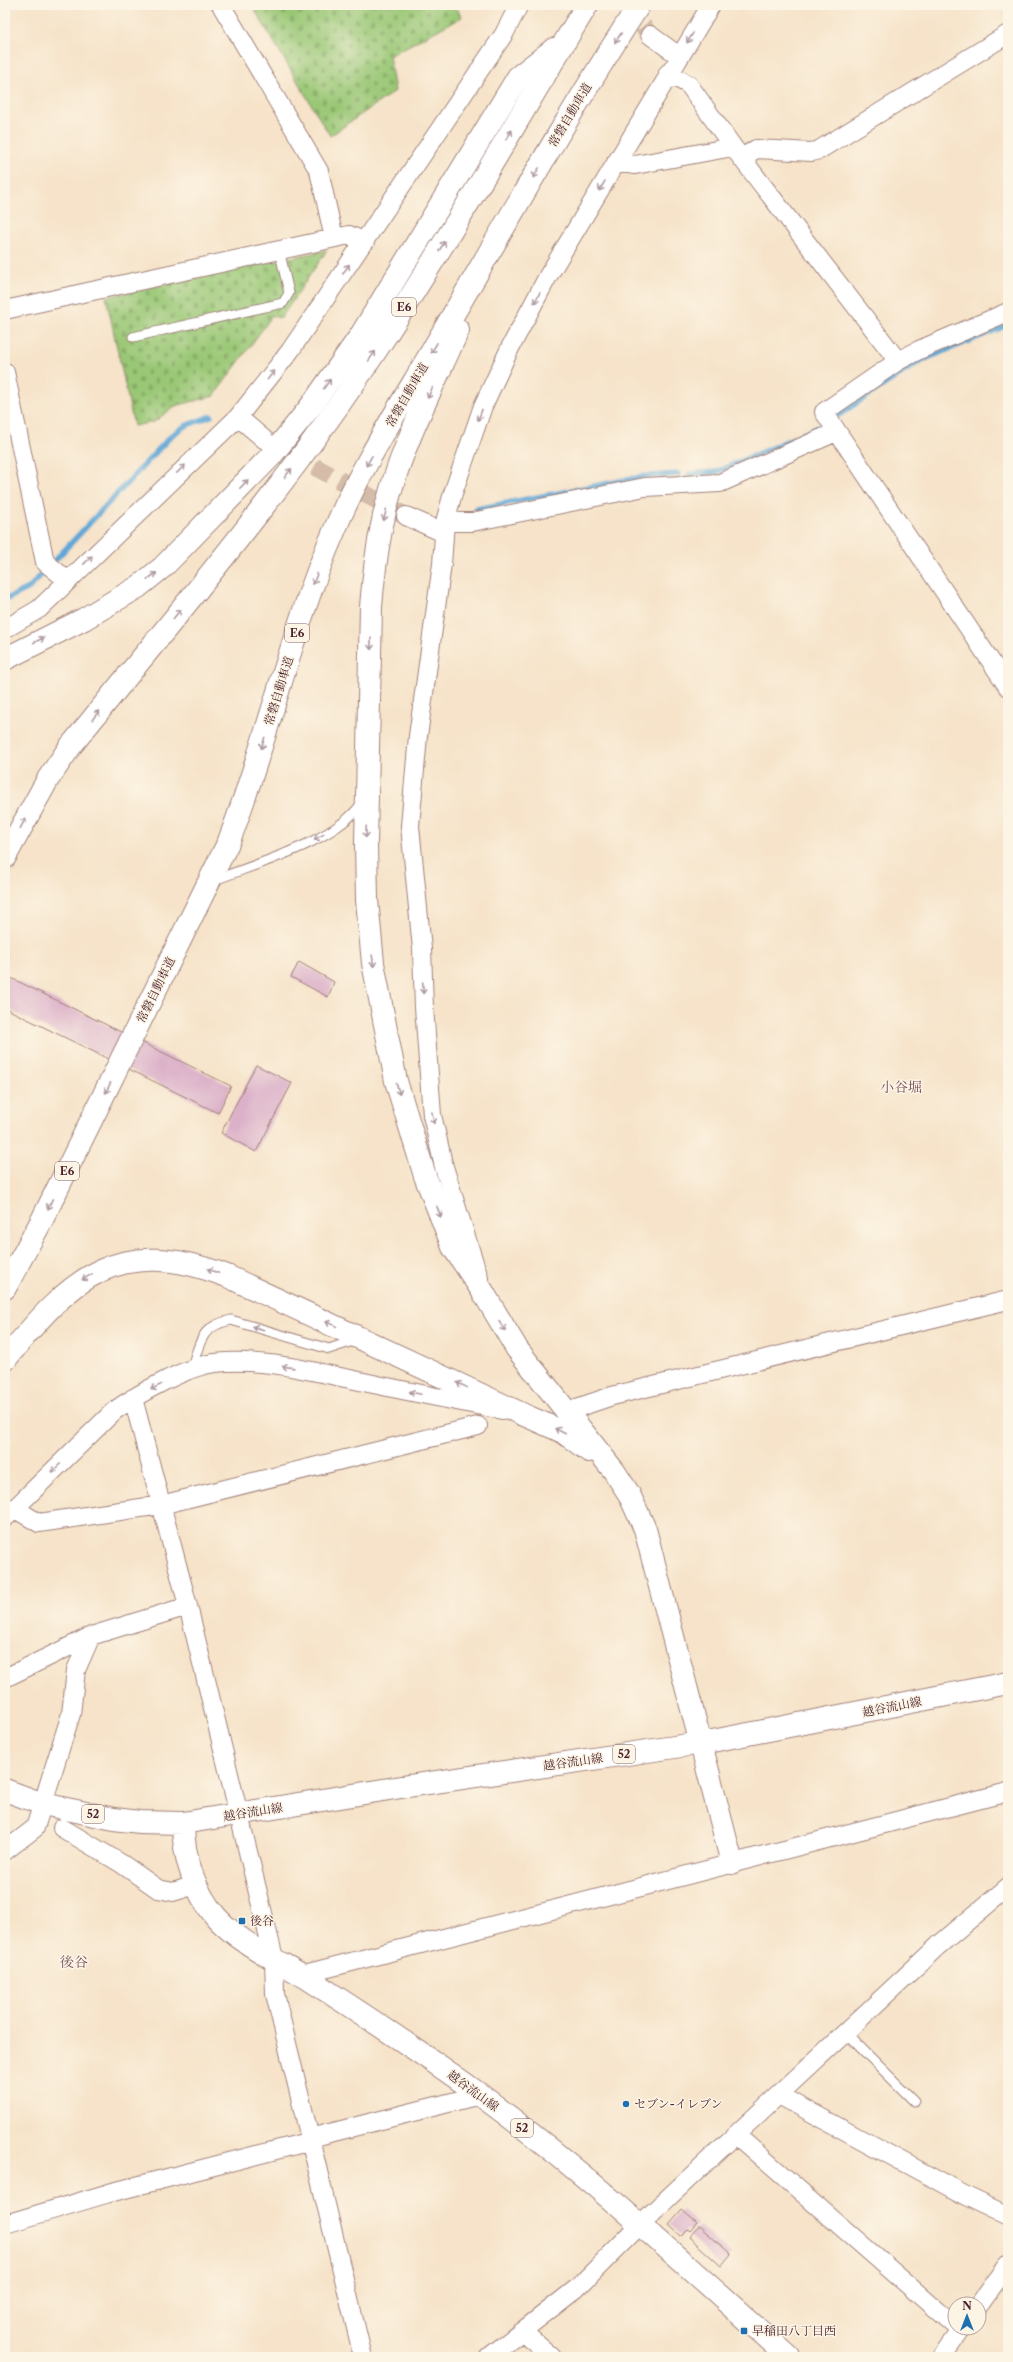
<svg xmlns="http://www.w3.org/2000/svg" width="1013" height="2362" font-family="'Libre Caslon Text','Noto Serif JP',serif">
	<defs>
		<pattern id="cemetery-stones" width="16" height="16" patternUnits="userSpaceOnUse"><rect width="16" height="16" fill="#99c775"/><path d="M2 7V4a2 2 0 0 1 4 0v3zM10 15v-3a2 2 0 0 1 4 0v3z" fill="#85aa65"/></pattern>
	</defs>
	<rect width="100%" height="100%" fill="#fcf5e5"/>
	<filter id="ink" filterUnits="userSpaceOnUse"><feTurbulence type="fractalNoise" baseFrequency=".025" numOctaves="2"/><feDisplacementMap in="SourceGraphic" scale="8" xChannelSelector="R" yChannelSelector="G"/><feConvolveMatrix kernelMatrix="1 2 1 2 8 2 1 2 1" color-interpolation-filters="sRGB"/></filter>
	<filter id="wash" filterUnits="userSpaceOnUse"><feTurbulence type="fractalNoise" baseFrequency=".012" numOctaves="4" result="noise"/><feDisplacementMap in="SourceGraphic" scale="16" xChannelSelector="R" yChannelSelector="G"/><feGaussianBlur stdDeviation="0.9" result="paint"/><feColorMatrix in="noise" values="0 0 0 0 0 0 0 0 0 0 0 0 0 0 0 0 0 1.4 0 .05"/><feComposite in="paint" operator="in"/></filter>
	<g filter="url(#wash)">
		<rect width="100%" height="100%" fill="#f6e3c9"/>
		<!-- cemetery -->
		<path fill="url(#cemetery-stones)" stroke="#727350" d="M252,5H455L462,17L389,56L395,91L330,136Z
			M327,250L281,318L272,316L214,396L175,406L154,422L134,426L106,297Z"/>
		<g fill="none" stroke-linecap="round" stroke-linejoin="round">
			<!-- stream -->
			<path stroke="#60a7d7" stroke-width="5.5" d="M837,416L920,361L1008,325
				M689,474L716,472L819,427
				M476,509L646,476L678,474
				M5,600L29,588L172,435L185,426L211,416"/>
		</g>
		<g id="blocks">
			<!-- building -->
			<path fill="#dbb0c9" d="M299,962L334,982L328,997L291,977Z
				M5,975L231,1086L218,1113L5,1008Z
				M256,1065L292,1083L256,1152L221,1133Z
				M682,2210L697,2223L690,2231L688,2229L681,2236L669,2225Z
				M699,2226L731,2254L721,2266L689,2237Z"/>
		</g>
	</g>
	<g filter="url(#ink)">
		<use href="#blocks" fill-opacity="0" stroke="#a0817a" stroke-width="1"/>
		<g fill="none" stroke-linecap="round" stroke-linejoin="round">
			<!-- minor-tunnel -->
			<path stroke="#d4bca9" stroke-width="18" stroke-dasharray="18 9" stroke-linecap="butt" d="M626,5L650,35
				M267,441L406,516"/>
			<!-- service casing -->
			<g stroke="#a0817a" stroke-width="11">
				<path id="service" d="M133,337L283,303L289,293L279,249
					M212,881C255,864 339,841 363,801
					M191,1369C201,1342 199,1327 231,1320L329,1349L356,1340
					M846,2033L914,2101"/>
			</g>
			<!-- minor casing -->
			<g stroke="#a0817a" stroke-width="20">
				<path id="minor" d="M221,5L319,171L334,238
					M650,35L679,56
					M668,73L689,85L733,147L898,361
					M742,158L756,149L812,152L819,150L1008,34
					M616,162L635,165L733,147
					M5,310L349,235L365,242
					M1008,312L919,350L898,361L824,412L1008,687
					M5,372L45,562L67,580
					M238,417L265,440
					M406,516L444,533
					M445,522H472L645,487L720,483L836,432
					M5,629L39,609L238,417L290,351L504,34L519,5
					M479,1278L444,1167L432,1115L424,1007L422,949L410,826L418,736L442,564L445,522L453,493L483,406L510,348L548,276L711,5
					M133,1398L188,1606L271,1946L274,1958L275,1994L363,2357
					M568,1411L612,1396L1008,1300
					M15,1509L39,1523L161,1505L478,1426
					M5,1518L114,1411C138,1394 187,1366 215,1363C260,1358 306,1370 350,1379C400,1390 451,1400 502,1410
					M5,1678L91,1636L188,1606
					M62,1828L122,1864L158,1889L173,1892L195,1885
					M5,1851L35,1828L71,1714L76,1670L91,1636
					M301,1975L1008,1792
					M779,2095L966,2196L1008,2216
					M736,2135L955,2326
					M310,2138L480,2095
					M5,2224L109,2193L311,2141
					M979,2305L1008,2265
					M522,2331L552,2357
					M489,2357L576,2289L654,2211L939,1945L1008,1887
					M941,2357L962,2328"/>
			</g>
			<!-- tertiary casing -->
			<g stroke="#a0817a" stroke-width="24">
				<path id="tertiary" d="M483,1292L517,1349L614,1471L629,1494L645,1529L732,1863
					M522,1414L563,1432L589,1451"/>
			</g>
			<!-- primary casing -->
			<g stroke="#a0817a" stroke-width="24">
				<path id="primary" d="M5,1790L43,1804L114,1819L140,1822L183,1823L395,1788L702,1743L1008,1683
					M183,1823C183,1857 195,1893 217,1918C241,1944 277,1960 307,1978C365,2016 423,2053 479,2094C588,2174 688,2267 789,2357"/>
			</g>
			<!-- motorway casing -->
			<g stroke="#a0817a" stroke-width="24">
				<path id="motorway" d="M458,330C435,383 406,437 390,493C379,530 374,569 371,607L366,843L367,900L373,963L396,1081L425,1176L453,1247L483,1292
					M5,659L84,619L138,587L163,567L271,456L311,406L361,335L518,77L554,49
					M5,857L48,779L70,747C176,615 288,485 381,343C453,233 518,118 587,5
					M5,1288L42,1220L229,841C268,739 291,630 335,529C364,460 406,397 443,332C507,222 570,111 639,5
					M5,1360C72,1277 117,1234 227,1276L522,1414"/>
			</g>
			<!-- service -->
			<use href="#service" stroke="#fff" stroke-width="9"/>
			<!-- minor -->
			<use href="#minor" stroke="#fff" stroke-width="18"/>
			<!-- tertiary -->
			<use href="#tertiary" stroke="#fff" stroke-width="22"/>
			<!-- primary -->
			<use href="#primary" stroke="#fff" stroke-width="22"/>
			<!-- motorway -->
			<use href="#motorway" stroke="#fff" stroke-width="22"/>
		</g>
		<!-- one-way arrows -->
		<defs><path id="oneway-shaft" d="M-6 0H5M1.5-3L5.5 0L1.5 3" fill="none" stroke-width="1.6" stroke-linecap="round" stroke-linejoin="round"/></defs>
		<g stroke="#ae9aa0">
			<use href="#oneway-shaft" transform="translate(618 38) rotate(123)"/>
			<use href="#oneway-shaft" transform="translate(690 38) rotate(122)"/>
			<use href="#oneway-shaft" transform="translate(509 135) rotate(-59)"/>
			<use href="#oneway-shaft" transform="translate(536 173) rotate(121)"/>
			<use href="#oneway-shaft" transform="translate(602 186) rotate(121)"/>
			<use href="#oneway-shaft" transform="translate(442 246) rotate(-58)"/>
			<use href="#oneway-shaft" transform="translate(346 269) rotate(-56)"/>
			<use href="#oneway-shaft" transform="translate(537 298) rotate(118)"/>
			<use href="#oneway-shaft" transform="translate(434 348) rotate(120)"/>
			<use href="#oneway-shaft" transform="translate(372 356) rotate(-55)"/>
			<use href="#oneway-shaft" transform="translate(271 375) rotate(-52)"/>
			<use href="#oneway-shaft" transform="translate(327 384) rotate(-55)"/>
			<use href="#oneway-shaft" transform="translate(430 393) rotate(114)"/>
			<use href="#oneway-shaft" transform="translate(480 415) rotate(110)"/>
			<use href="#oneway-shaft" transform="translate(369 461) rotate(120)"/>
			<use href="#oneway-shaft" transform="translate(181 469) rotate(-44)"/>
			<use href="#oneway-shaft" transform="translate(288 473) rotate(-52)"/>
			<use href="#oneway-shaft" transform="translate(244 484) rotate(-46)"/>
			<use href="#oneway-shaft" transform="translate(385 515) rotate(103)"/>
			<use href="#oneway-shaft" transform="translate(88 560) rotate(-44)"/>
			<use href="#oneway-shaft" transform="translate(152 576) rotate(-37)"/>
			<use href="#oneway-shaft" transform="translate(315 579) rotate(112)"/>
			<use href="#oneway-shaft" transform="translate(177 614) rotate(-51)"/>
			<use href="#oneway-shaft" transform="translate(39 640) rotate(-27)"/>
			<use href="#oneway-shaft" transform="translate(371 644) rotate(91)"/>
			<use href="#oneway-shaft" transform="translate(96 715) rotate(-51)"/>
			<use href="#oneway-shaft" transform="translate(263 743) rotate(107)"/>
			<use href="#oneway-shaft" transform="translate(23 823) rotate(-63)"/>
			<use href="#oneway-shaft" transform="translate(366 832) rotate(92)"/>
			<use href="#oneway-shaft" transform="translate(319 837) rotate(149)"/>
			<use href="#oneway-shaft" transform="translate(373 961) rotate(82)"/>
			<use href="#oneway-shaft" transform="translate(423 988) rotate(88)"/>
			<use href="#oneway-shaft" transform="translate(108 1088) rotate(116)"/>
			<use href="#oneway-shaft" transform="translate(398 1089) rotate(73)"/>
			<use href="#oneway-shaft" transform="translate(433 1118) rotate(80)"/>
			<use href="#oneway-shaft" transform="translate(50 1204) rotate(116)"/>
			<use href="#oneway-shaft" transform="translate(439 1212) rotate(69)"/>
			<use href="#oneway-shaft" transform="translate(213 1271) rotate(-159)"/>
			<use href="#oneway-shaft" transform="translate(87 1277) rotate(149)"/>
			<use href="#oneway-shaft" transform="translate(331 1324) rotate(-155)"/>
			<use href="#oneway-shaft" transform="translate(502 1326) rotate(57)"/>
			<use href="#oneway-shaft" transform="translate(258 1328) rotate(-164)"/>
			<use href="#oneway-shaft" transform="translate(288 1367) rotate(-172)"/>
			<use href="#oneway-shaft" transform="translate(462 1385) rotate(-154)"/>
			<use href="#oneway-shaft" transform="translate(156 1387) rotate(154)"/>
			<use href="#oneway-shaft" transform="translate(415 1393) rotate(-168)"/>
			<use href="#oneway-shaft" transform="translate(560 1431) rotate(-153)"/>
			<use href="#oneway-shaft" transform="translate(56 1468) rotate(135)"/>
		</g>
	</g>
	<!-- markers -->
	<g fill="#1f6fb2" stroke="#fcf5e5" stroke-width="1.5">
		<rect x="238" y="1917" width="8" height="8" rx="2"/>
		<circle cx="626" cy="2104" r="4"/>
		<rect x="740" y="2327" width="8" height="8" rx="2"/>
	</g>
	<g text-anchor="middle" stroke-width="3" stroke-linejoin="round" paint-order="stroke">
		<!-- shield labels -->
		<g fill="#fcf5e5" stroke="#7f5f63" stroke-width="1">
			<rect x="392" y="298" width="24" height="18" rx="3"/>
			<rect x="285" y="624" width="24" height="18" rx="3"/>
			<rect x="55" y="1162" width="24" height="18" rx="3"/>
			<rect x="613" y="1745" width="22" height="18" rx="3"/>
			<rect x="82" y="1805" width="22" height="18" rx="3"/>
			<rect x="511" y="2119" width="22" height="18" rx="3"/>
		</g>
		<g font-size="11" font-weight="bold" fill="#4a1f2b">
			<text x="404" y="311">E6</text>
			<text x="297" y="637">E6</text>
			<text x="67" y="1175">E6</text>
			<text x="624" y="1758">52</text>
			<text x="93" y="1818">52</text>
			<text x="522" y="2132">52</text>
		</g>
		<!-- street labels -->
		<g font-size="12" fill="#4a1f2b" stroke="#fcf5e5">
			<text transform="translate(570 115) rotate(-59)" y="4">常磐自動車道</text>
			<text transform="translate(407 395) rotate(-60)" y="4">常磐自動車道</text>
			<text transform="translate(279 691) rotate(-73)" y="4">常磐自動車道</text>
			<text transform="translate(156 990) rotate(-64)" y="4">常磐自動車道</text>
			<text transform="translate(892 1707) rotate(-11)" y="4">越谷流山線</text>
			<text transform="translate(573 1762) rotate(-8)" y="4">越谷流山線</text>
			<text transform="translate(253 1812) rotate(-9)" y="4">越谷流山線</text>
			<text transform="translate(473 2091) rotate(36)" y="4">越谷流山線</text>
		</g>
		<!-- poi labels -->
		<g font-size="12" fill="#4a1f2b" stroke="#fcf5e5" text-anchor="start">
			<text x="250" y="1925">後谷</text>
			<text x="634" y="2108">セブン-イレブン</text>
			<text x="752" y="2335">早稲田八丁目西</text>
		</g>
		<!-- quarter labels -->
		<g font-size="14" fill="#7d5262" stroke="#fcf5e5">
			<text x="901" y="1092">小谷堀</text>
			<text x="74" y="1967">後谷</text>
		</g>
	</g>
	<!-- margin -->
	<rect width="1013" height="2362" fill="none" stroke="#fcf5e5" stroke-width="20"/>
	<!-- north arrow -->
	<g transform="translate(967 2316)"><circle r="19" fill="#fcf5e5" stroke="#b59f9b"/>
	<path d="M0-3L7 15L0 10L-7 15Z" fill="#1f6fb2"/>
	<text y="-6" font-size="11" font-weight="bold" text-anchor="middle" fill="#4a1f2b">N</text>
	</g>
</svg>
